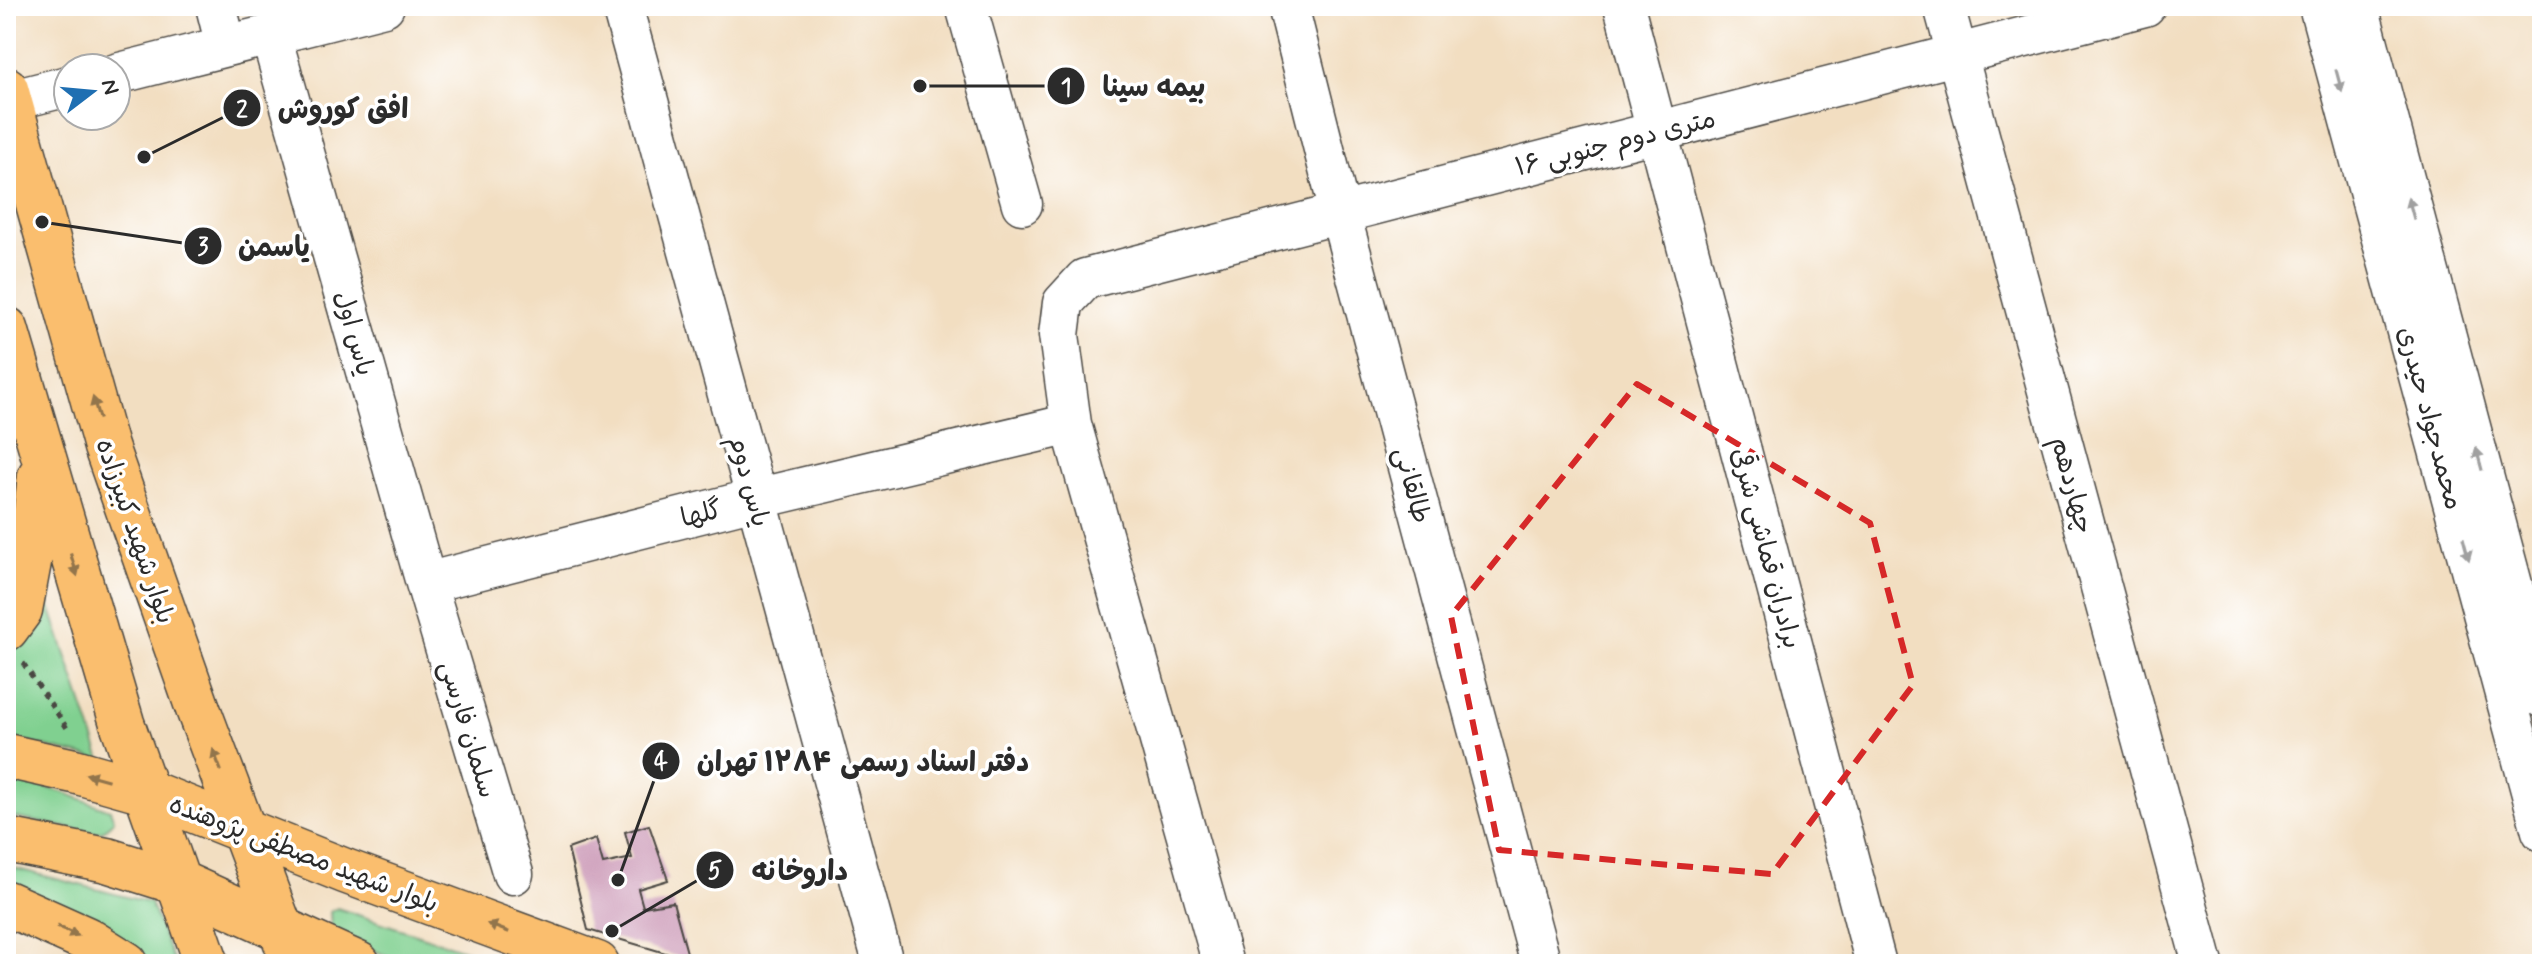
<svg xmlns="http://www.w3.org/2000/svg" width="2548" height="970" font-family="Mynerve,'Playpen Sans Arabic',sans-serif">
	<rect width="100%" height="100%" fill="#fff"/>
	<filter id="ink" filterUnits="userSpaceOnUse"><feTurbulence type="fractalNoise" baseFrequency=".0125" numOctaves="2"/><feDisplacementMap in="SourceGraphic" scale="16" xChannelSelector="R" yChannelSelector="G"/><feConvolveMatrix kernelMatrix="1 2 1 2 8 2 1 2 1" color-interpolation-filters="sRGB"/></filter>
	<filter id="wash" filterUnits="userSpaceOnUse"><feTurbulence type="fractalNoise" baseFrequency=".006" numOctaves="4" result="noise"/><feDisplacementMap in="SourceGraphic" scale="32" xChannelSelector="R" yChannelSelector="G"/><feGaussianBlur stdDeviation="1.8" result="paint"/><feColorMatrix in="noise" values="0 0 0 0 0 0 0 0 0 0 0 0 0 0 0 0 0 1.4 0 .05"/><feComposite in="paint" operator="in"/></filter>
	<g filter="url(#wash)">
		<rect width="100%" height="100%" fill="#f2dec1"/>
		<!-- green -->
		<path fill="#80d090" stroke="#567e5e" stroke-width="2" d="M38,571L101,760L6,737V647Z
			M6,776L65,793L110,810L114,820L105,830L96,833L6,816Z
			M6,866L150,903L175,964H148L104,937L6,893Z
			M337,908L506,964C479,964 444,968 418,964C388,959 356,944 331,927L330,912Z"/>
		<g id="blocks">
			<!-- building -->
			<path fill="#cb98b6" d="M649,825L668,880L638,889L643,907L673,902L689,960L588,930L568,849L596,839L603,864L632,858L625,832Z"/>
		</g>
	</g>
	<g filter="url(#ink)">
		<use href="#blocks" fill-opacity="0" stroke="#494642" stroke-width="2"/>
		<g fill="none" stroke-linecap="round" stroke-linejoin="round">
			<!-- minor casing -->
			<g stroke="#494642" stroke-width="43">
				<path id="minor" d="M216,6L226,46
					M622,6L881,955
					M966,6L1022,204
					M1288,6L1340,213L1541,964
					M1624,6L1876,964
					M1944,6L2203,964
					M2319,6L2542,831
					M2358,6L2542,697
					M271,36L426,583L513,874
					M116,74L384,6
					M9,101L68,86
					M426,583L755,499L1071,424
					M1223,964L1071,424L1059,335L1063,303L1085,279L2145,6"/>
			</g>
			<!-- major casing -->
			<g stroke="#494642" stroke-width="47">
				<path id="major" d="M6,89L106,447L198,709L294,964
					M6,329L122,723L207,964
					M6,629L20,610L32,546L40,476
					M6,756L74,771L145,791L345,871L597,964
					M6,840L107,860L180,883L358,964
					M6,903L86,939L126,964"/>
			</g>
			<!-- path -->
			<path stroke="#494642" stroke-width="5" stroke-dasharray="6 6" stroke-linecap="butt" d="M23,663L67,728"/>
			<!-- minor -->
			<use href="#minor" stroke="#fff" stroke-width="40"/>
			<!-- major -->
			<use href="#major" stroke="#fabe6e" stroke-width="44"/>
		</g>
		<!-- one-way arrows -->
		<defs><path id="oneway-solid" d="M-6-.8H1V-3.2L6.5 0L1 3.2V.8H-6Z" transform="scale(2)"/></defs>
		<g fill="#a0a0a0">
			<use href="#oneway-solid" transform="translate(2339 81) rotate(75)"/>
			<use href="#oneway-solid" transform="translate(2411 208) rotate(-105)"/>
			<use href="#oneway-solid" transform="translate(2479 459) rotate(-105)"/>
			<use href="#oneway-solid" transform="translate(2466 549) rotate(75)"/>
		</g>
		<g fill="#92744c">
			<use href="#oneway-solid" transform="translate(96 408) rotate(-106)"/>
			<use href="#oneway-solid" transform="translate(74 565) rotate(73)"/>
			<use href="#oneway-solid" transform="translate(217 760) rotate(-111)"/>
			<use href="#oneway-solid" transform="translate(97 777) rotate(-164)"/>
			<use href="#oneway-solid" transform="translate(498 928) rotate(-159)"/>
			<use href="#oneway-solid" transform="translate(68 931) rotate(25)"/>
		</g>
	</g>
	<!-- marked area -->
	<path fill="none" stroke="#d62828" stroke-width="6" stroke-dasharray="16 10" stroke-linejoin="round" d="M1637,384L1870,523L1913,685L1772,874L1499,850L1451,616Z"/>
	<g text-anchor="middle" stroke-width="7" stroke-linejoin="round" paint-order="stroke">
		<!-- street labels -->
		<g font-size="26" fill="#2b2b2b" stroke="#fff">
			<text transform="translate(1615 142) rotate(-14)" y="9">۱۶ متری دوم جنوبی</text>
			<text transform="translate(355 333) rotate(74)" y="9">یاس اول</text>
			<text transform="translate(2431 418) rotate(75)" y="9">محمدجواد حیدری</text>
			<text transform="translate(750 481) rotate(75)" y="9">یاس دوم</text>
			<text transform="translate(1413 485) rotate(75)" y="9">طالقانی</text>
			<text transform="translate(2073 485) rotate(75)" y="9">چهاردهم</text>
			<text transform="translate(701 513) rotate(-14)" y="9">گلها</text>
			<text transform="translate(136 531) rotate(71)" y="9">بلوار شهید کبیرزاده</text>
			<text transform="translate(1767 548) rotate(75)" y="9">برادران قماشی شرقی</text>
			<text transform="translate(469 729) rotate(73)" y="9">سلمان فارسی</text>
			<text transform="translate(304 853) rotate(21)" y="9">بلوار شهید مصطفی پژوهنده</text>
		</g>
	</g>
	<!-- callouts -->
	<path fill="none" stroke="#2b2b2b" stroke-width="3" d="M920 86L1066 86M144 157L242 108M42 222L203 246M618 880L661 761M612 931L715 870"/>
	<g fill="#2b2b2b" stroke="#fff" stroke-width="3">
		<circle cx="920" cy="86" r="8"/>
		<circle cx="144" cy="157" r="8"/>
		<circle cx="42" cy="222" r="8"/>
		<circle cx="618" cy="880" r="8"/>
		<circle cx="612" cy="931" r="8"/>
		<circle cx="1066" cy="86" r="20"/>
		<circle cx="242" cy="108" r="20"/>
		<circle cx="203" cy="246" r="20"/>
		<circle cx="661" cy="761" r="20"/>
		<circle cx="715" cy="870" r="20"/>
	</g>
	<g font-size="24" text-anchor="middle" font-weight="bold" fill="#fff">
		<text x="1066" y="95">1</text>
		<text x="242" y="117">2</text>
		<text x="203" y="254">3</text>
		<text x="661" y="769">4</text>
		<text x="715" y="878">5</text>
	</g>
	<g font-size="28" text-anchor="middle" font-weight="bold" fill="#2b2b2b" stroke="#fff" stroke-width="7" stroke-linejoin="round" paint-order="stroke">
		<text x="1154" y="96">بیمه سینا</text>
		<text x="343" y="118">افق کوروش</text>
		<text x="274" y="256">یاسمن</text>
		<text x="863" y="771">دفتر اسناد رسمی ۱۲۸۴ تهران</text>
		<text x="800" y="880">داروخانه</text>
	</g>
	<!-- margin -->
	<rect width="2548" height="970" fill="none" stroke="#fff" stroke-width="32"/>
	<!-- north arrow -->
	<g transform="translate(92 92) rotate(74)"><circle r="38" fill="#ffffff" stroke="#aaaaaa" stroke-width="2"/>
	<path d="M0-6L14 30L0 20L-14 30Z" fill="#1f6fb2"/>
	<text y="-12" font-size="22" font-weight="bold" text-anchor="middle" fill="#2b2b2b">N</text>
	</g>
</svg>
